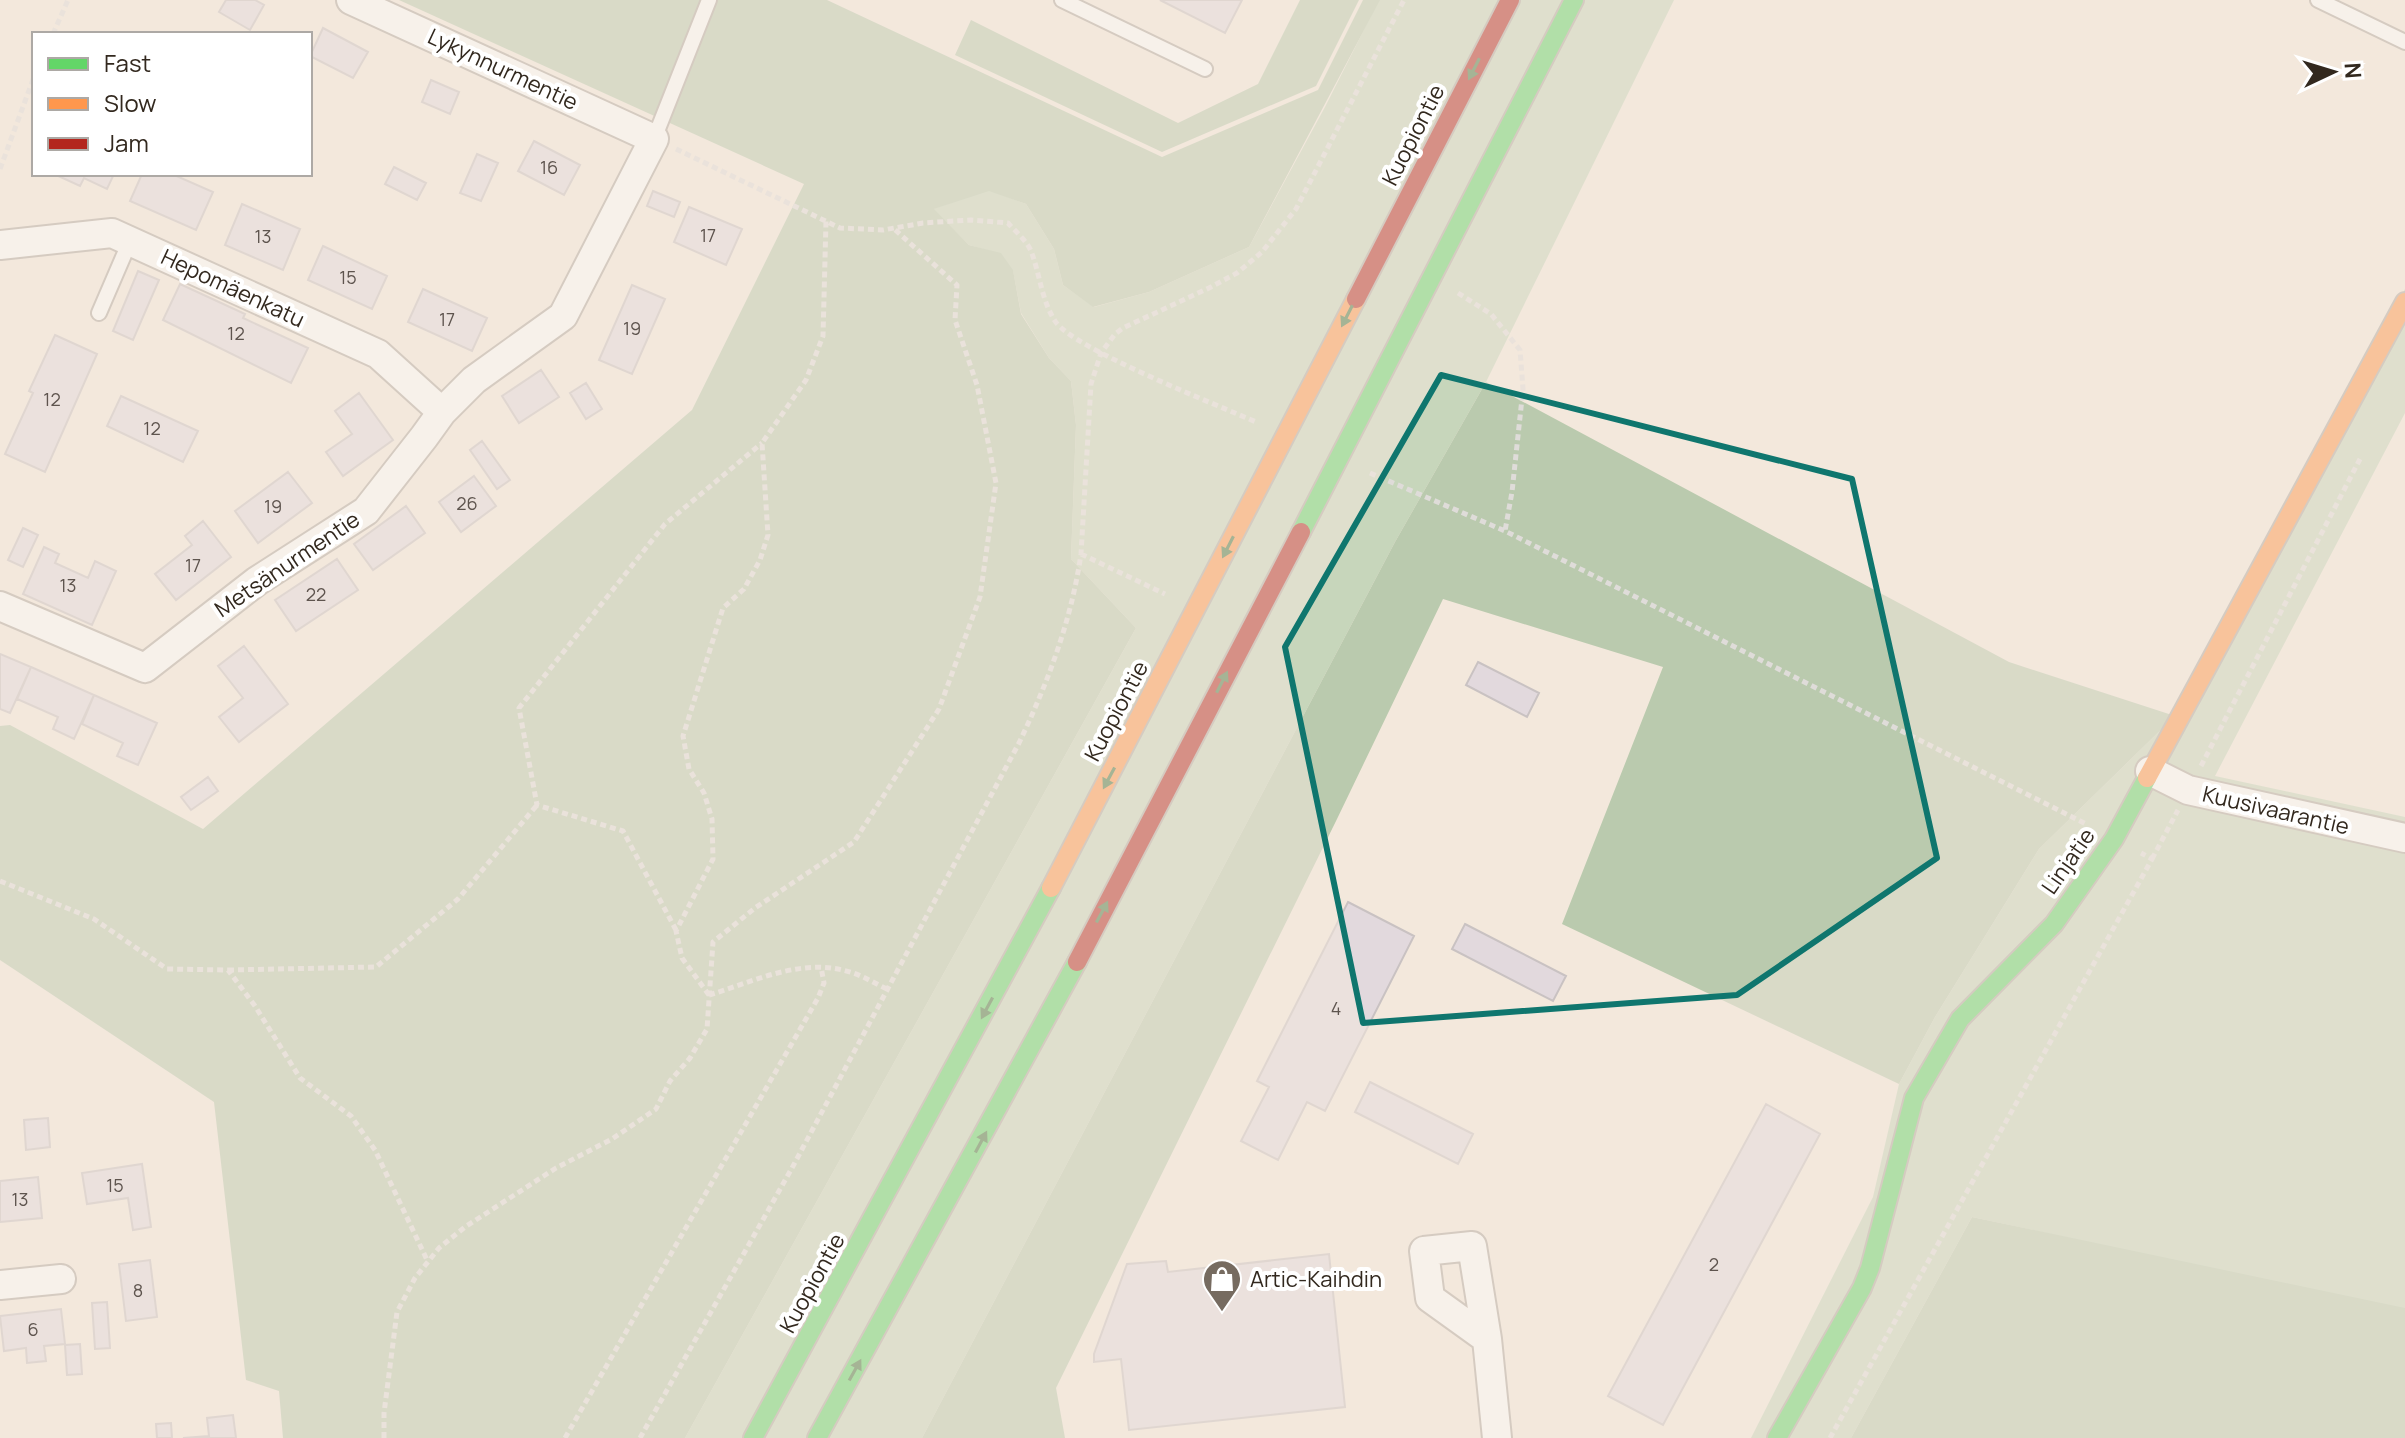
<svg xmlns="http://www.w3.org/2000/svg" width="2405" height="1438" font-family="Manrope,sans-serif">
	<rect width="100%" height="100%" fill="#f3e8dc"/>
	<!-- green -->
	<path fill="#c7d6bb" d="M1379,0H1674L1486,382L1395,542L922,1438H685L1136,628L1071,559L1076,425L1071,381L1049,358L1021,313L1013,271L1001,254L969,245L933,209L989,190L1026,204L1054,249L1063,285L1094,307L1149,292L1249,247L1325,107Z
		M2405,289V413L2215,776L2405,817V1310L1972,1217L1851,1438H1751L1873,1197L1899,1084L1935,1017L2039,849L2175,716Z"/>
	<!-- forest -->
	<path fill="#bacaae" d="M399,0H827L1162,157L1318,90L1363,0H1380L1249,247L1149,292L1093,307L1063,285L1054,249L1026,204L989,191L934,209L969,245L1001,253L1013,270L1021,314L1049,358L1071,381L1076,425L1071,559L1136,628L685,1438H283L279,1391L246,1380L214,1102L0,960V726L10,725L203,829L692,410L804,184Z
		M1300,0H1359L1316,86L1162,152L955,55L971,20L1178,123L1258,84Z
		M1486,382L2009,662L2175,716L2039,849L1935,1017L1899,1084L1562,924L1663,667L1443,599L1337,819L1056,1388L1065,1438H922L1395,542Z
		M1972,1217L2405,1308V1438H1851Z"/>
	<!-- building -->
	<path fill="#e2d9dd" stroke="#c9c2c2" stroke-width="2" d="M226,0H255L264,5L250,30L219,12Z
		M1160,0H1242L1225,33Z
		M323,28L368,52L353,78L310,56Z
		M431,80L459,92L450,114L422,102Z
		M534,141L580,165L564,195L518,171Z
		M477,154L498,163L481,201L460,193Z
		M394,167L426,183L417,200L385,184Z
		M54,174H114L107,189L84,178L80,186Z
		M142,174H172L213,192L196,230L130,201Z
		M653,191L680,202L674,217L647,206Z
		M242,204L300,229L283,270L225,245Z
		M689,207L742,229L726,265L674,242Z
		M323,246L387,276L372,309L308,280Z
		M138,271L159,280L133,340L113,331Z
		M180,284L245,314L243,318L308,348L291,383L163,320Z
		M632,285L665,299L632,374L599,360Z
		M423,289L487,318L472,351L408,322Z
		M55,335L97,354L45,472L5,454L33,393L29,391Z
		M541,370L559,397L519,423L502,396Z
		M586,383L602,409L586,419L570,393Z
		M359,393L393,440L343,476L326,452L352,434L335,411Z
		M121,396L198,431L183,462L107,426Z
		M482,441L510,480L497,489L470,450Z
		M288,472L312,503L258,543L235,511Z
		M474,476L496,506L461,532L439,502Z
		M406,506L425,533L373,570L354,544Z
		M203,521L231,557L176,600L155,574L192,545L185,536Z
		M23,528L38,535L23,567L8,560Z
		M44,547L59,554L55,563L88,578L95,561L116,571L92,625L23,594Z
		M337,559L358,590L296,631L275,600Z
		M244,646L288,704L239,742L219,717L243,698L218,666Z
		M0,654L31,667L10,713L0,709Z
		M1478,662L1539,693L1527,717L1466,685Z
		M31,667L94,695L74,739L53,729L58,717L17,699Z
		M94,695L157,723L138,765L117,756L123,743L82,724Z
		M208,777L218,791L191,810L181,797Z
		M1348,902L1414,936L1325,1111L1307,1102L1278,1160L1241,1141L1269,1087L1257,1081Z
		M1465,924L1566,976L1553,1001L1452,949Z
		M1370,1082L1473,1134L1458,1164L1355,1112Z
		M1766,1104L1820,1134L1663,1425L1608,1396Z
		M48,1118L50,1147L26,1150L24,1120Z
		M142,1164L151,1227L133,1230L128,1198L87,1204L82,1173Z
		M38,1177L42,1218L0,1222V1181Z
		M1329,1254L1345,1407L1129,1430L1121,1359L1094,1362V1354L1127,1264L1166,1261L1168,1272Z
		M150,1260L157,1317L126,1321L119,1264Z
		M107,1302L110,1348L95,1349L92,1303Z
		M61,1309L65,1344L44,1346L46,1361L27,1363L26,1348L4,1351L0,1316Z
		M80,1344L82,1374L67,1375L65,1345Z
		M233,1415L236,1438H183L209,1436L207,1418Z
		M171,1423L172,1438H157L156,1424Z"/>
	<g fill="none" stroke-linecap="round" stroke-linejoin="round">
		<!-- lane casing -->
		<g stroke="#b2a99f" stroke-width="18">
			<path id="lane" d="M1062,0L1205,69
				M2318,0L2405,42
				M654,139L709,0
				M99,313L130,241"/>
		</g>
		<!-- street casing -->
		<g stroke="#b2a99f" stroke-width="32">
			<path id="street" d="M0,245L112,233L378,354L442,412
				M0,606L145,668L257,581L366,511L424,437L442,412L474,380L563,316L654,139L351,0
				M2150,771L2188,790L2405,838
				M0,1285L61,1279
				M1487,1339L1430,1298L1424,1251L1472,1246L1487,1339L1497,1438"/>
		</g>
		<!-- fast casing -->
		<g stroke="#b2a99f" stroke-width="22">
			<path id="fast" d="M1301,532L1574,0
				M753,1438L1051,888
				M817,1438L1077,962
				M1777,1438L1862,1288L1870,1268L1914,1098L1960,1019L2054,924L2114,839L2147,778"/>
		</g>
		<!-- slow casing -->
		<g stroke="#b2a99f" stroke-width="22">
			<path id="slow" d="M2147,778L2405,302
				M1051,888L1356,299"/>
		</g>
		<!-- jam casing -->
		<g stroke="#b2a99f" stroke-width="22">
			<path id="jam" d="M1356,299L1510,0
				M1077,962L1301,532"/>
		</g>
		<!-- path -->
		<path stroke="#dfdcd9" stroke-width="5" stroke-dasharray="6 4" stroke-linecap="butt" d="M53,34L68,0
			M676,149L840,228L883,230L923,223L971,220L1008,223C1015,231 1027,241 1031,251C1040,274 1041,299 1055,321C1073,349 1218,405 1256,422
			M0,169L34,77
			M1458,293L1491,314L1520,350L1523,389L1512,492L1505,531
			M1370,473L1505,531L2086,824
			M1081,554L1165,594
			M2201,766L2360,459
			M2152,859L2178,810
			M0,881L94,919L167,969L228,970L255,1006L300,1078L351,1116L375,1150L428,1262
			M676,930L623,831L537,805L519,708L665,524L762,443
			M228,970L376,967L458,899L537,805
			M709,995L682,958L676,931L713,859L712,819L704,793L689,769L683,736L723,608L744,589L760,560L768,535L762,443L806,380L823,336L826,221
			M709,995C756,981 803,956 853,973C865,977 876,984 887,989
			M384,1438V1413L397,1312L415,1278L439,1248L465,1227L556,1168L612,1139L656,1109L670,1081L690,1058L707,1029L713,942L755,908L854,842L939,709L980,597L996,483L977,385L955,320L957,285L893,228
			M565,1438L818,998L824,983L821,967
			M640,1438L792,1168L1019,743C1048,682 1071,622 1081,554L1091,384L1101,353L1115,334L1123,328L1209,288L1237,273L1262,252L1296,209L1404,0
			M1830,1438L2152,859L2141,853"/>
		<!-- lane -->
		<use href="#lane" stroke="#fdfcfa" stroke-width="14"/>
		<!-- street -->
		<use href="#street" stroke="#fdfcfa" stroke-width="28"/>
		<!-- fast -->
		<use href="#fast" stroke="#63d668" stroke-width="18"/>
		<!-- slow -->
		<use href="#slow" stroke="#ff974d" stroke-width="18"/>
		<!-- jam -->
		<use href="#jam" stroke="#b3261e" stroke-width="18"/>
	</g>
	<!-- one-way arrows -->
	<defs><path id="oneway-solid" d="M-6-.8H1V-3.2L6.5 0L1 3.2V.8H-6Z" transform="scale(2)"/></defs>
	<g fill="#48763f">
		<use href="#oneway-solid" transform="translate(1474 69) rotate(117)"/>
		<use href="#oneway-solid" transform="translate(1347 316) rotate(117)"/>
		<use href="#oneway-solid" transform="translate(1228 547) rotate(117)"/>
		<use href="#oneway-solid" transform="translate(1222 682) rotate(-63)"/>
		<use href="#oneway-solid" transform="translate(1109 778) rotate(118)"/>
		<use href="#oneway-solid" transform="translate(1102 912) rotate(-62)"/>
		<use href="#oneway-solid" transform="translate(987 1008) rotate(118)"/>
		<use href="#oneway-solid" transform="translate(981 1142) rotate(-62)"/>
		<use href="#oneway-solid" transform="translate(855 1370) rotate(-61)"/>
	</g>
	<!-- marked area -->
	<path d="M0 0H2405V1438H0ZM1441,375L1852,479L1937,858L1737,995L1363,1023L1285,647Z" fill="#f3e8dc" fill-opacity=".55" fill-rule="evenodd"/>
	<path fill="none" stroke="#0f766e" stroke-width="6" stroke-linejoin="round" d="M1441,375L1852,479L1937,858L1737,995L1363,1023L1285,647Z"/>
	<!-- icons -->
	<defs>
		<g id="shop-pin" transform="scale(2)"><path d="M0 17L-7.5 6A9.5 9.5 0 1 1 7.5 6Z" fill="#766b60" stroke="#fff"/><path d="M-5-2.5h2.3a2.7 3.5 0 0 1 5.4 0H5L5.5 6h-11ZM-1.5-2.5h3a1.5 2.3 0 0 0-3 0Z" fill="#fff"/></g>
	</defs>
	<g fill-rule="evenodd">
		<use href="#shop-pin" x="1222" y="1279"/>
	</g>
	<g text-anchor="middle" stroke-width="8" stroke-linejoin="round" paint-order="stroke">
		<!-- number labels -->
		<g font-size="18" fill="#5e544e">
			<text x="549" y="174">16</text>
			<text x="708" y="242">17</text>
			<text x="263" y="243">13</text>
			<text x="348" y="284">15</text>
			<text x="447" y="326">17</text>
			<text x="632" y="335">19</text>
			<text x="236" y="340">12</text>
			<text x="52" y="406">12</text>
			<text x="152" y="435">12</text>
			<text x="467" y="510">26</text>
			<text x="273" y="513">19</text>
			<text x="193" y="572">17</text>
			<text x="68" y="592">13</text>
			<text x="316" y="601">22</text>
			<text x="1336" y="1015">4</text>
			<text x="115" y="1192">15</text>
			<text x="20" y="1206">13</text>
			<text x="1714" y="1271">2</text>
			<text x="138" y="1297">8</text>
			<text x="33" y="1336">6</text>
		</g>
		<!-- street labels -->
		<g font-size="22" fill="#32281e" stroke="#fff">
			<text transform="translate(503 69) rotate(25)" y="8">Lykynnurmentie</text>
			<text transform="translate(1413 135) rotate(-63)" y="8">Kuopiontie</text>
			<text transform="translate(233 288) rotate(25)" y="8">Hepomäenkatu</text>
			<text transform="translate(287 564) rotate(-34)" y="8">Metsänurmentie</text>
			<text transform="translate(1116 711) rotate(-62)" y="8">Kuopiontie</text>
			<text transform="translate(2276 810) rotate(13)" y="8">Kuusivaarantie</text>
			<text transform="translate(2068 861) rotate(-55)" y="8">Linjatie</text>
			<text transform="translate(812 1283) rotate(-61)" y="8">Kuopiontie</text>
		</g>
		<!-- poi labels -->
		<g font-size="22" fill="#32281e" stroke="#fff" text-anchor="start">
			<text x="1250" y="1287">Artic-Kaihdin</text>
		</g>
	</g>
	<!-- legend -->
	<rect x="32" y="32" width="280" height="144" fill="#ffffff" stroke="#ada9a5" stroke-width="2"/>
	<rect x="48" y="58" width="40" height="12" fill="#63d668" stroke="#ada9a5" stroke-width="2"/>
	<text x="104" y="72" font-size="24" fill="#32281e">Fast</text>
	<rect x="48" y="98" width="40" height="12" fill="#ff974d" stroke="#ada9a5" stroke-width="2"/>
	<text x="104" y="112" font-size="24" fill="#32281e">Slow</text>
	<rect x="48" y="138" width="40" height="12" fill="#b3261e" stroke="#ada9a5" stroke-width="2"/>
	<text x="104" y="152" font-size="24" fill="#32281e">Jam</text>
	<!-- north arrow -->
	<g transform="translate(2333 72) rotate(86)" stroke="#ffffff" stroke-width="6" paint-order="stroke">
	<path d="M0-6L14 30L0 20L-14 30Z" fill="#32281e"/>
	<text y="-12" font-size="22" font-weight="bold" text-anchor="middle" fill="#32281e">N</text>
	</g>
</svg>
